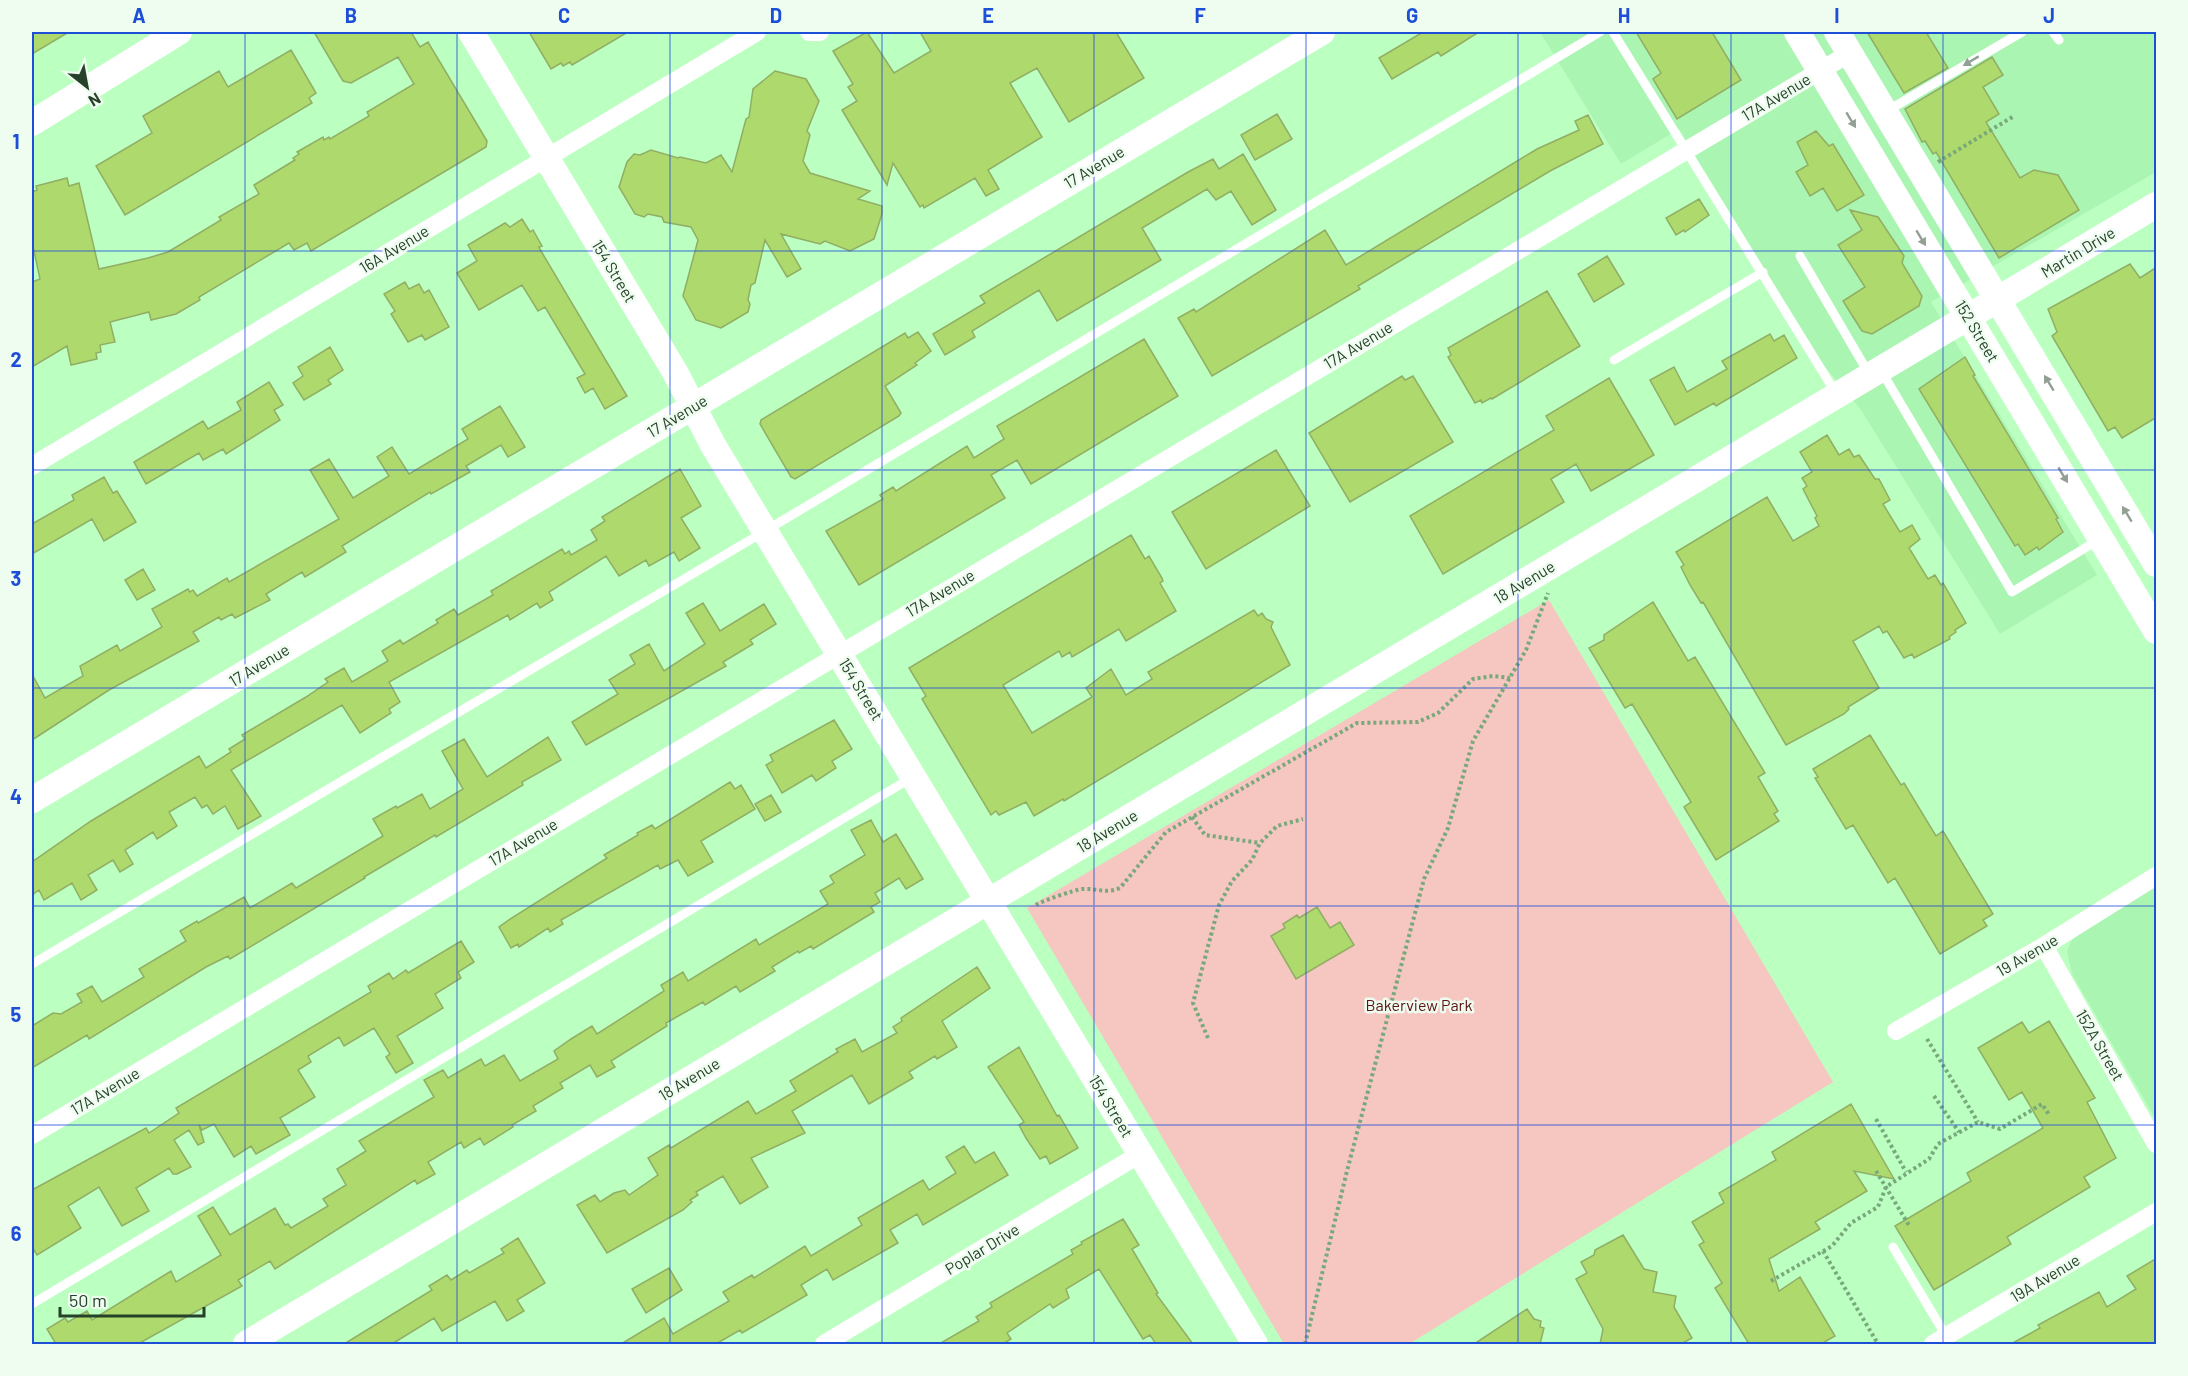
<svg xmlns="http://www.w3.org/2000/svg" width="2188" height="1376" font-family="Barlow,sans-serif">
	<rect width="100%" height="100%" fill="#bbffc1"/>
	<!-- built -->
	<path fill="#abf5b3" d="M1540,32H2156V172L1931,302L2097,575L2000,634L1861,410L1820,361L1679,129L1621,164Z
		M2156,876V1120L2072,974L2067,951L2072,940L2125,896Z"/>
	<!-- green -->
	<path fill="#f6c6c0" d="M1549,600L1833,1082L1409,1344H1284L1027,908Z"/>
	<!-- building -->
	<path fill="#aed96c" stroke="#90ae64" stroke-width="1.5" d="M32,32H69L32,54Z
		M314,32H411L420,47L428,42L487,141L486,147L311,251L307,243L294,250L289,243L199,297L200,300L176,314L151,320L149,312L110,322L115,342L100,345L101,352L96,353L97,359L71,365L67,346L32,367V282L40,279L32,242V192L37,190L36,186L67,178L69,186L79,183L99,269L148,258L168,252L221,220L219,217L259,194L254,185L295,160L293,158L299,154L297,152L323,137L324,140L329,137L330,139L369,116L367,112L414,84L398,57L351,83L343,81Z
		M529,32H628L572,65L570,62L563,66L561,63L551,69Z
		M867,32L894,73L931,51L920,32H1116L1144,78L1069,122L1037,68L1010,83L1042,137L988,170L999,189L986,196L975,178L924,208L923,205L920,207L893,163L887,185L842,110L857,101L848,87L853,84L833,51Z
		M1423,32H1479L1441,56L1438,52L1392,79L1379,58Z
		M1636,32H1712L1741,80L1677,119L1653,79L1661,73Z
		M1867,32H1926L1948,68L1904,93Z
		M291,50L316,93L309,98L312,103L125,215L96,166L152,133L143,116L219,71L228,87Z
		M1992,57L2003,75L1983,87L1999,114L1986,122L2020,178L2034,170L2058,175L2079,210L1999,258L1936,152L1933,154L1925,141L1922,142L1905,109Z
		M775,71L806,79L819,101L807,131L810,135L803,161L810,173L870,191L858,199L882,206V214L874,239L850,251L825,241L820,244L781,234L801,269L787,277L765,240L755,283L751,285L748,300L750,304L748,312L721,328L696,320L683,296L698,240L691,227L664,222L662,217L648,214L644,217L635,214L619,187L627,162L634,154L640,155L651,150L678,158L680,157L706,163L721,155L732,172L746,119L749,117L753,89Z
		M1277,114L1292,139L1255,160L1241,135Z
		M1588,115L1603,144L1550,171L1358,286L1360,289L1212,376L1178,318L1194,309L1196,312L1325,230L1346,265L1537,149L1579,130L1575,121Z
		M1816,131L1829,146L1833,144L1864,195L1837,211L1823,188L1810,196L1796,172L1808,165L1797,142Z
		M1243,154L1276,210L1252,225L1231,191L1216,200L1207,189L1142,228L1161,260L1057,321L1039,290L972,331L975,337L945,355L933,334L985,303L980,296L1188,172L1213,159L1219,169Z
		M1699,199L1709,215L1685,232L1684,230L1676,235L1666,218Z
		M1850,210L1878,217L1904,256L1902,263L1922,296L1919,306L1872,334L1862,331L1843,301L1865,287L1838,245L1862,230Z
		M522,219L530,232L533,230L542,246L539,247L541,251L627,396L605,409L593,388L585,393L577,378L585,374L545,307L538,311L522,285L479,310L457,273L477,261L468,245L505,223L510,227Z
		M1607,256L1624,284L1594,302L1578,274Z
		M2130,264L2140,278L2157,267V417L2122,438L2115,427L2108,431L2052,336L2057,332L2048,309Z
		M405,282L409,289L419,284L424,293L429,290L449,327L425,340L422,335L408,342L391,314L395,311L384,294Z
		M1547,291L1580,346L1492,399L1491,398L1482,403L1481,400L1475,403L1448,357L1451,355L1448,348Z
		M918,332L931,351L915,363L917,365L885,386L901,413L899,416L795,479L791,477L760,424L761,420L905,333L908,338Z
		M1770,334L1774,341L1784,335L1797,358L1716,406L1714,403L1675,425L1650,380L1674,367L1687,392L1727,369L1722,361Z
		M1144,339L1178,396L1031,484L1017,460L991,475L1005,498L859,585L826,531L883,499L880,495L893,487L896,491L967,446L974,458L1004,439L997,426Z
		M330,347L343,370L328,380L331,384L304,400L293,383L303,376L298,367Z
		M1965,357L1975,375L1973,376L2058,518L2056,519L2063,532L2039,550L2037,547L2025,555L2018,544L2015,546L1919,389Z
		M1402,376L1405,380L1413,376L1453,442L1350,502L1309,433Z
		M1609,378L1654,455L1591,491L1576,464L1551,479L1564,502L1443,574L1410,516L1554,430L1546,416Z
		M269,382L283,405L274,410L280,420L226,454L223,449L203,460L199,453L146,484L134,462L203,421L208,429L241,410L237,402Z
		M500,406L525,447L508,457L501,445L466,466L470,472L431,494L430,492L342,546L346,552L305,577L302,572L266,594L270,600L235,618L232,614L221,620L219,617L193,632L199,641L109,690L32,740V674L45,698L83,676L80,666L117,645L120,651L162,627L152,609L188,589L190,592L193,590L197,596L227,578L229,582L339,519L310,470L329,459L353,498L389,476L377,457L392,447L409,474L468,439L462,429Z
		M1827,435L1839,455L1849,449L1854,457L1859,455L1875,479H1879L1890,500L1883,504L1900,532L1912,525L1920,539L1909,548L1928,579L1935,575L1941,585L1943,583L1966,623L1955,630L1956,632L1949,637L1950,639L1914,658L1912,654L1904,658L1887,631L1883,633L1879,626L1853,641L1879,688L1848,707L1849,709L1844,714L1786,745L1703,602L1701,603L1690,585L1681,567L1684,565L1676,552L1767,497L1793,541L1819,526L1815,518L1817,516L1803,489L1807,486L1802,478L1812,472L1800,452Z
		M1276,450L1310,506L1206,569L1172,512Z
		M680,469L701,506L681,518L700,548L679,561L674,552L649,566L646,560L619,576L606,556L549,592L553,600L540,608L537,603L510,620L508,615L389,682L400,702L389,709L391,713L360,733L342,705L231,770L261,816L238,829L225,806L213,814L207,805L202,808L195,797L169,812L177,826L157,839L153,832L125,850L133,864L120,872L113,860L88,875L97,890L81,900L72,883L44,900L39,890L32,895V862L91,821L199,756L206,768L231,752L229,749L245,739L242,735L306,697L328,682L325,679L344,668L352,682L388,661L382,651L400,640L403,644L438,623L436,620L454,609L458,615L493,595L491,591L562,549L565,554L569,551L571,555L597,540L591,530L605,521L602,517Z
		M104,477L113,493L117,491L136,522L104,541L92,519L32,554V524L74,500L72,495Z
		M1131,535L1145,559L1149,556L1162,578L1163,581L1160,583L1176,611L1126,641L1119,629L1072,657L1070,652L1062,657L1059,651L1003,685L1032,733L1092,697L1086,688L1111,669L1126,695L1152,679L1148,672L1254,610L1258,616L1262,613L1266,619L1273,622L1271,627L1290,665L1064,801L1063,799L1034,816L1026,802L999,815L996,811L991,815L922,699L926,696L909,668Z
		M143,569L155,590L137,600L125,580Z
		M1653,602L1688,661L1695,657L1765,773L1758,777L1778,811L1774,814L1779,821L1716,860L1684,807L1691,802L1632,704L1625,708L1589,648L1604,640V635Z
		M703,603L720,631L764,604L776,624L750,640L753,644L723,662L726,666L586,745L572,722L618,694L609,680L635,664L630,655L649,644L664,671L705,644L686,613Z
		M834,720L852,749L832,761L836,768L816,781L812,775L782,793L766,765L773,761L770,755Z
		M1870,735L1901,785L1904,783L1936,836L1943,831L1993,914L1983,920L1987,926L1940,954L1895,878L1888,883L1853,825L1846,829L1815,778L1818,777L1813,769Z
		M548,737L561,760L522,782L523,785L436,837L435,835L364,877L365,878L230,959L228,956L206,967L89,1039L87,1035L32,1068V1026L53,1013L61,1014L82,1002L77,994L92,986L102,1002L144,977L139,969L186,941L180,931L197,921L198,923L244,897L250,908L292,883L296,888L383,836L373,819L396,806L397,808L422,794L430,809L463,789L442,751L464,739L487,777Z
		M730,782L735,789L741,785L755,809L701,841L713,862L688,876L678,860L660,869L658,865L561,920L563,924L550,932L548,928L519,947L518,944L511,948L499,927L510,919L607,858L604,855L638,835L637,833L652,825L655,829Z
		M771,795L781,812L765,821L755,804Z
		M871,820L883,842L896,834L923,879L906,889L899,878L875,893L880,902L871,907L874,912L813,949L811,946L799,953L798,951L772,967L775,971L740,992L736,986L705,1005L703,1002L666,1023L667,1026L611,1061L615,1067L597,1077L590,1065L560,1083L563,1088L533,1106L536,1111L512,1125L513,1127L484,1145L480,1138L464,1148L461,1142L428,1162L435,1174L417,1184L415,1180L275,1269L270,1261L238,1280L242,1286L138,1344H56L47,1329L65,1318L68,1322L87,1311L92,1320L171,1271L176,1282L221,1255L198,1216L213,1207L230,1235L275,1208L285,1225L288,1224L291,1228L328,1206L323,1199L346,1185L337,1169L366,1151L359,1141L434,1097L424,1080L443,1070L448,1078L481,1059L485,1066L504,1055L520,1081L558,1059L554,1051L571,1039L592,1026L597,1034L664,991L661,985L683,972L688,981L756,939L759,945L828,904L820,891L834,883L830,876L865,855L851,830Z
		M1317,907L1330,928L1340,922L1354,945L1296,979L1271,936L1285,928L1283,924L1297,915L1299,918Z
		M461,941L474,962L458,972L461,978L435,994L443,1008L397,1036L413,1063L396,1073L386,1057L390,1054L374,1028L344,1046L339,1037L308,1056L311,1062L298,1070L315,1097L280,1118L290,1135L256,1154L251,1146L234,1157L214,1124L202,1130L199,1125L204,1142L198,1145L189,1130L174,1140L191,1167L177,1174H173L169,1168L136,1188L149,1211L122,1226L99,1187L68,1206L81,1228L37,1255L32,1247V1190L146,1128L149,1133L179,1113L176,1108L371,992L368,986L389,973L393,979L406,970L408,973Z
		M977,967L990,988L942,1021L957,1047L937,1059L935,1056L909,1072L913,1078L869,1104L852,1075L792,1111L805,1133L751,1158L768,1187L740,1204L723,1176L696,1192L698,1195L690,1200L692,1202L683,1210L607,1253L577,1205L595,1195L600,1202L614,1193L625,1190L629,1195L658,1175L648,1158L669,1145L671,1148L748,1101L756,1114L796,1091L790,1081L838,1052L836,1049L855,1039L862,1052L897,1033L893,1027L902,1021L901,1018Z
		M2049,1021L2095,1098L2087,1102L2116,1158L2084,1177L2090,1187L2007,1237L2011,1244L1934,1290L1895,1226L1971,1181L1967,1173L2043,1128L2022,1092L2009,1100L1978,1048L2022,1022L2029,1033Z
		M1019,1047L1057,1116L1059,1115L1078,1148L1050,1164L1046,1156L1040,1159L1026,1138L1019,1125L1024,1122L988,1067Z
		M1851,1104L1894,1179L1854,1171L1867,1191L1815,1222L1820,1229L1769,1259L1779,1291L1800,1277L1835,1336L1821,1344H1749L1715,1288L1722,1283L1699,1245L1704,1242L1692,1222L1724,1203L1719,1193L1776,1160L1772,1152Z
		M964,1146L975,1163L994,1152L1008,1175L923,1225L917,1214L890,1230L898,1243L833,1280L827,1269L801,1285L807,1295L742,1333L740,1330L716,1344H621L664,1318L673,1334L729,1301L723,1292L752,1275L754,1278L805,1246L811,1256L862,1225L858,1218L923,1180L929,1190L956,1173L946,1157Z
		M1123,1219L1139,1245L1132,1249L1158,1293L1156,1294L1193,1344H1156L1150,1335L1143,1339L1099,1269L1066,1289L1069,1298L1053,1308L1050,1304L1007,1333L1011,1339L1003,1344H939L979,1321L976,1317L992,1307L990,1303L1073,1254L1071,1250L1082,1244L1081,1242Z
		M1623,1235L1644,1269L1657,1272L1653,1292L1676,1296L1674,1307L1692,1338L1681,1344H1600L1603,1329L1576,1279L1587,1273L1581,1262L1594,1255L1595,1250Z
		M518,1238L545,1283L517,1300L524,1311L507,1321L495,1301L442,1331L434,1318L392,1344H344L432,1290L429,1286L447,1275L451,1280L467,1270L469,1273L504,1253L501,1249Z
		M2157,1258V1344H2011L2040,1328L2038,1325L2099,1292L2107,1307L2136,1289L2127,1276Z
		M669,1268L682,1290L646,1313L632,1289Z
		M1527,1309L1534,1319L1541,1321L1540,1327L1544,1328L1540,1344H1474Z"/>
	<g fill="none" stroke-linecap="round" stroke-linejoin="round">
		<!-- path -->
		<path stroke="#78a97c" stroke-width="4" stroke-dasharray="3 3" stroke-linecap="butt" d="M1938,162L2014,116
			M1192,817L1205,835L1260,843
			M1036,905C1042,901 1074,890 1082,889C1097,888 1106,894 1120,888L1166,832L1357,723L1418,722L1438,713L1473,679L1493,676L1510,678
			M1208,1038L1193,1003L1219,905L1232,881L1252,860L1260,843L1277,826L1303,819
			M1927,1039L1978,1122
			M1934,1096L1959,1132
			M1876,1119L1906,1172
			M1876,1171L1910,1227
			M1823,1251L1878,1344
			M1771,1281L1832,1246L1851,1223L1878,1207L1886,1187L1929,1159L1938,1144L1978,1122L2000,1129L2042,1104L2050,1116
			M1305,1344L1347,1171L1424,879L1448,828L1473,741L1526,650L1548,593"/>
		<!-- lane -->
		<path stroke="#fff" stroke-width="9" d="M1613,32L1837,395
			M2053,32L2059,40
			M1887,111L2022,32
			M1800,256L1869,374
			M1614,360L1763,272
			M1882,372L2012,592L2100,539
			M32,964L750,540L1600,32
			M1893,1247L1946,1336
			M32,1304L911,778"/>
		<!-- street -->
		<path stroke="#fff" stroke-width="18" d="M809,32H820
			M32,466L757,32
			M2044,946L2156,1144
			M1896,1031L2044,946L2156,876
			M32,1135L1850,53
			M824,1344L1140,1154
			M1933,1344L2156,1212"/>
		<!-- secondary -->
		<path stroke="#fff" stroke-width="26" d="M471,32L675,372L713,445L1255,1344
			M1797,32L2156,631
			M1837,32L2156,564
			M32,123L179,32
			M32,800L1322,32
			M246,1344L2156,205"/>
	</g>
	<!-- one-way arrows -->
	<defs><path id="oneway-solid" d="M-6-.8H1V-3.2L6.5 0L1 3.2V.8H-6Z" transform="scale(1.5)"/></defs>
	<g fill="#92a094">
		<use href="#oneway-solid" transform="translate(1971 61) rotate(149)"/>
		<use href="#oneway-solid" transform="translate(1851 120) rotate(59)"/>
		<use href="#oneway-solid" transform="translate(1921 238) rotate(59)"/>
		<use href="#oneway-solid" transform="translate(2049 383) rotate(-121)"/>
		<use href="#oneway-solid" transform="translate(2063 475) rotate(59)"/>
		<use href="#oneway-solid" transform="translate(2127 514) rotate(-121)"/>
	</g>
	<!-- grid -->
	<path fill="none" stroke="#1d4ed8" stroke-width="1.5" stroke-opacity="0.55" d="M245,32V1344M457,32V1344M670,32V1344M882,32V1344M1094,32V1344M1306,32V1344M1518,32V1344M1731,32V1344M1943,32V1344M32,251H2156M32,470H2156M32,688H2156M32,906H2156M32,1125H2156"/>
	<g text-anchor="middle" stroke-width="5" stroke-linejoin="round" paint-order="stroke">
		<!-- street labels -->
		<g font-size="16" fill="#264129" stroke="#effcf0">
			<text transform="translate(1776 97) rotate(-31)" y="6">17A Avenue</text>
			<text transform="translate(1094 167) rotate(-31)" y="6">17 Avenue</text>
			<text transform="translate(394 249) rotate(-31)" y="6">16A Avenue</text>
			<text transform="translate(2078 252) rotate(-31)" y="6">Martin Drive</text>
			<text transform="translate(614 271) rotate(59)" y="6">154 Street</text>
			<text transform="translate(1977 331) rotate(59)" y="6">152 Street</text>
			<text transform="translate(1358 345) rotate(-31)" y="6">17A Avenue</text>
			<text transform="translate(677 416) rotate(-31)" y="6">17 Avenue</text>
			<text transform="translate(1524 582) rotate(-31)" y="6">18 Avenue</text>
			<text transform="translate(940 593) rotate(-31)" y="6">17A Avenue</text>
			<text transform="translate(259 665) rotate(-31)" y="6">17 Avenue</text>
			<text transform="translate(861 689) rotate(59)" y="6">154 Street</text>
			<text transform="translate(1107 831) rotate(-31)" y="6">18 Avenue</text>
			<text transform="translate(523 842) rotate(-31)" y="6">17A Avenue</text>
			<text transform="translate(2027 955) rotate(-30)" y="6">19 Avenue</text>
			<text transform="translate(2100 1045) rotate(60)" y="6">152A Street</text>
			<text transform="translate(689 1079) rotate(-31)" y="6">18 Avenue</text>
			<text transform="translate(105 1091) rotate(-31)" y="6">17A Avenue</text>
			<text transform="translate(1111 1106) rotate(59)" y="6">154 Street</text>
			<text transform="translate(982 1249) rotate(-31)" y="6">Poplar Drive</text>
			<text transform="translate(2045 1278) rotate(-31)" y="6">19A Avenue</text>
		</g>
		<!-- park labels -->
		<g font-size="16" fill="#5c1311" stroke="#effcf0">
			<text x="1419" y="1011">Bakerview Park</text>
		</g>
	</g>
	<!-- border -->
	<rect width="2188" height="1376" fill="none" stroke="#effcf0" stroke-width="66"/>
	<!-- north arrow -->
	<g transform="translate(87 87) rotate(149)" stroke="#effcf0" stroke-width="4.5" paint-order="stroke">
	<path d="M0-4.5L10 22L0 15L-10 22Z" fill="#264129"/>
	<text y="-9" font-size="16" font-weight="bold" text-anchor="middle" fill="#264129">N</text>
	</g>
	<!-- scale -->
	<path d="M60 1307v9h144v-9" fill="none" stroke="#264129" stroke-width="3"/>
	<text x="69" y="1307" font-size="18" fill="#264129" stroke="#effcf0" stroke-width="4.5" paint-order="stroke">50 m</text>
	<rect x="33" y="33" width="2122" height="1310" fill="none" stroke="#1d4ed8" stroke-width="2"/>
	<g font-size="20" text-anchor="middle" font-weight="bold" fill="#1d4ed8">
		<text x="139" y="23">A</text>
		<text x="351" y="23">B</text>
		<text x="564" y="23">C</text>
		<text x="776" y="23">D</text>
		<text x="988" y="23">E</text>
		<text x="1200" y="23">F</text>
		<text x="1412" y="23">G</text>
		<text x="1624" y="23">H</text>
		<text x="1837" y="23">I</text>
		<text x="2049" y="23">J</text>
		<text x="16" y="149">1</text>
		<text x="16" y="367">2</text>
		<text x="16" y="586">3</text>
		<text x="16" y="804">4</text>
		<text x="16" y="1022">5</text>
		<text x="16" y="1241">6</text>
	</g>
</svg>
